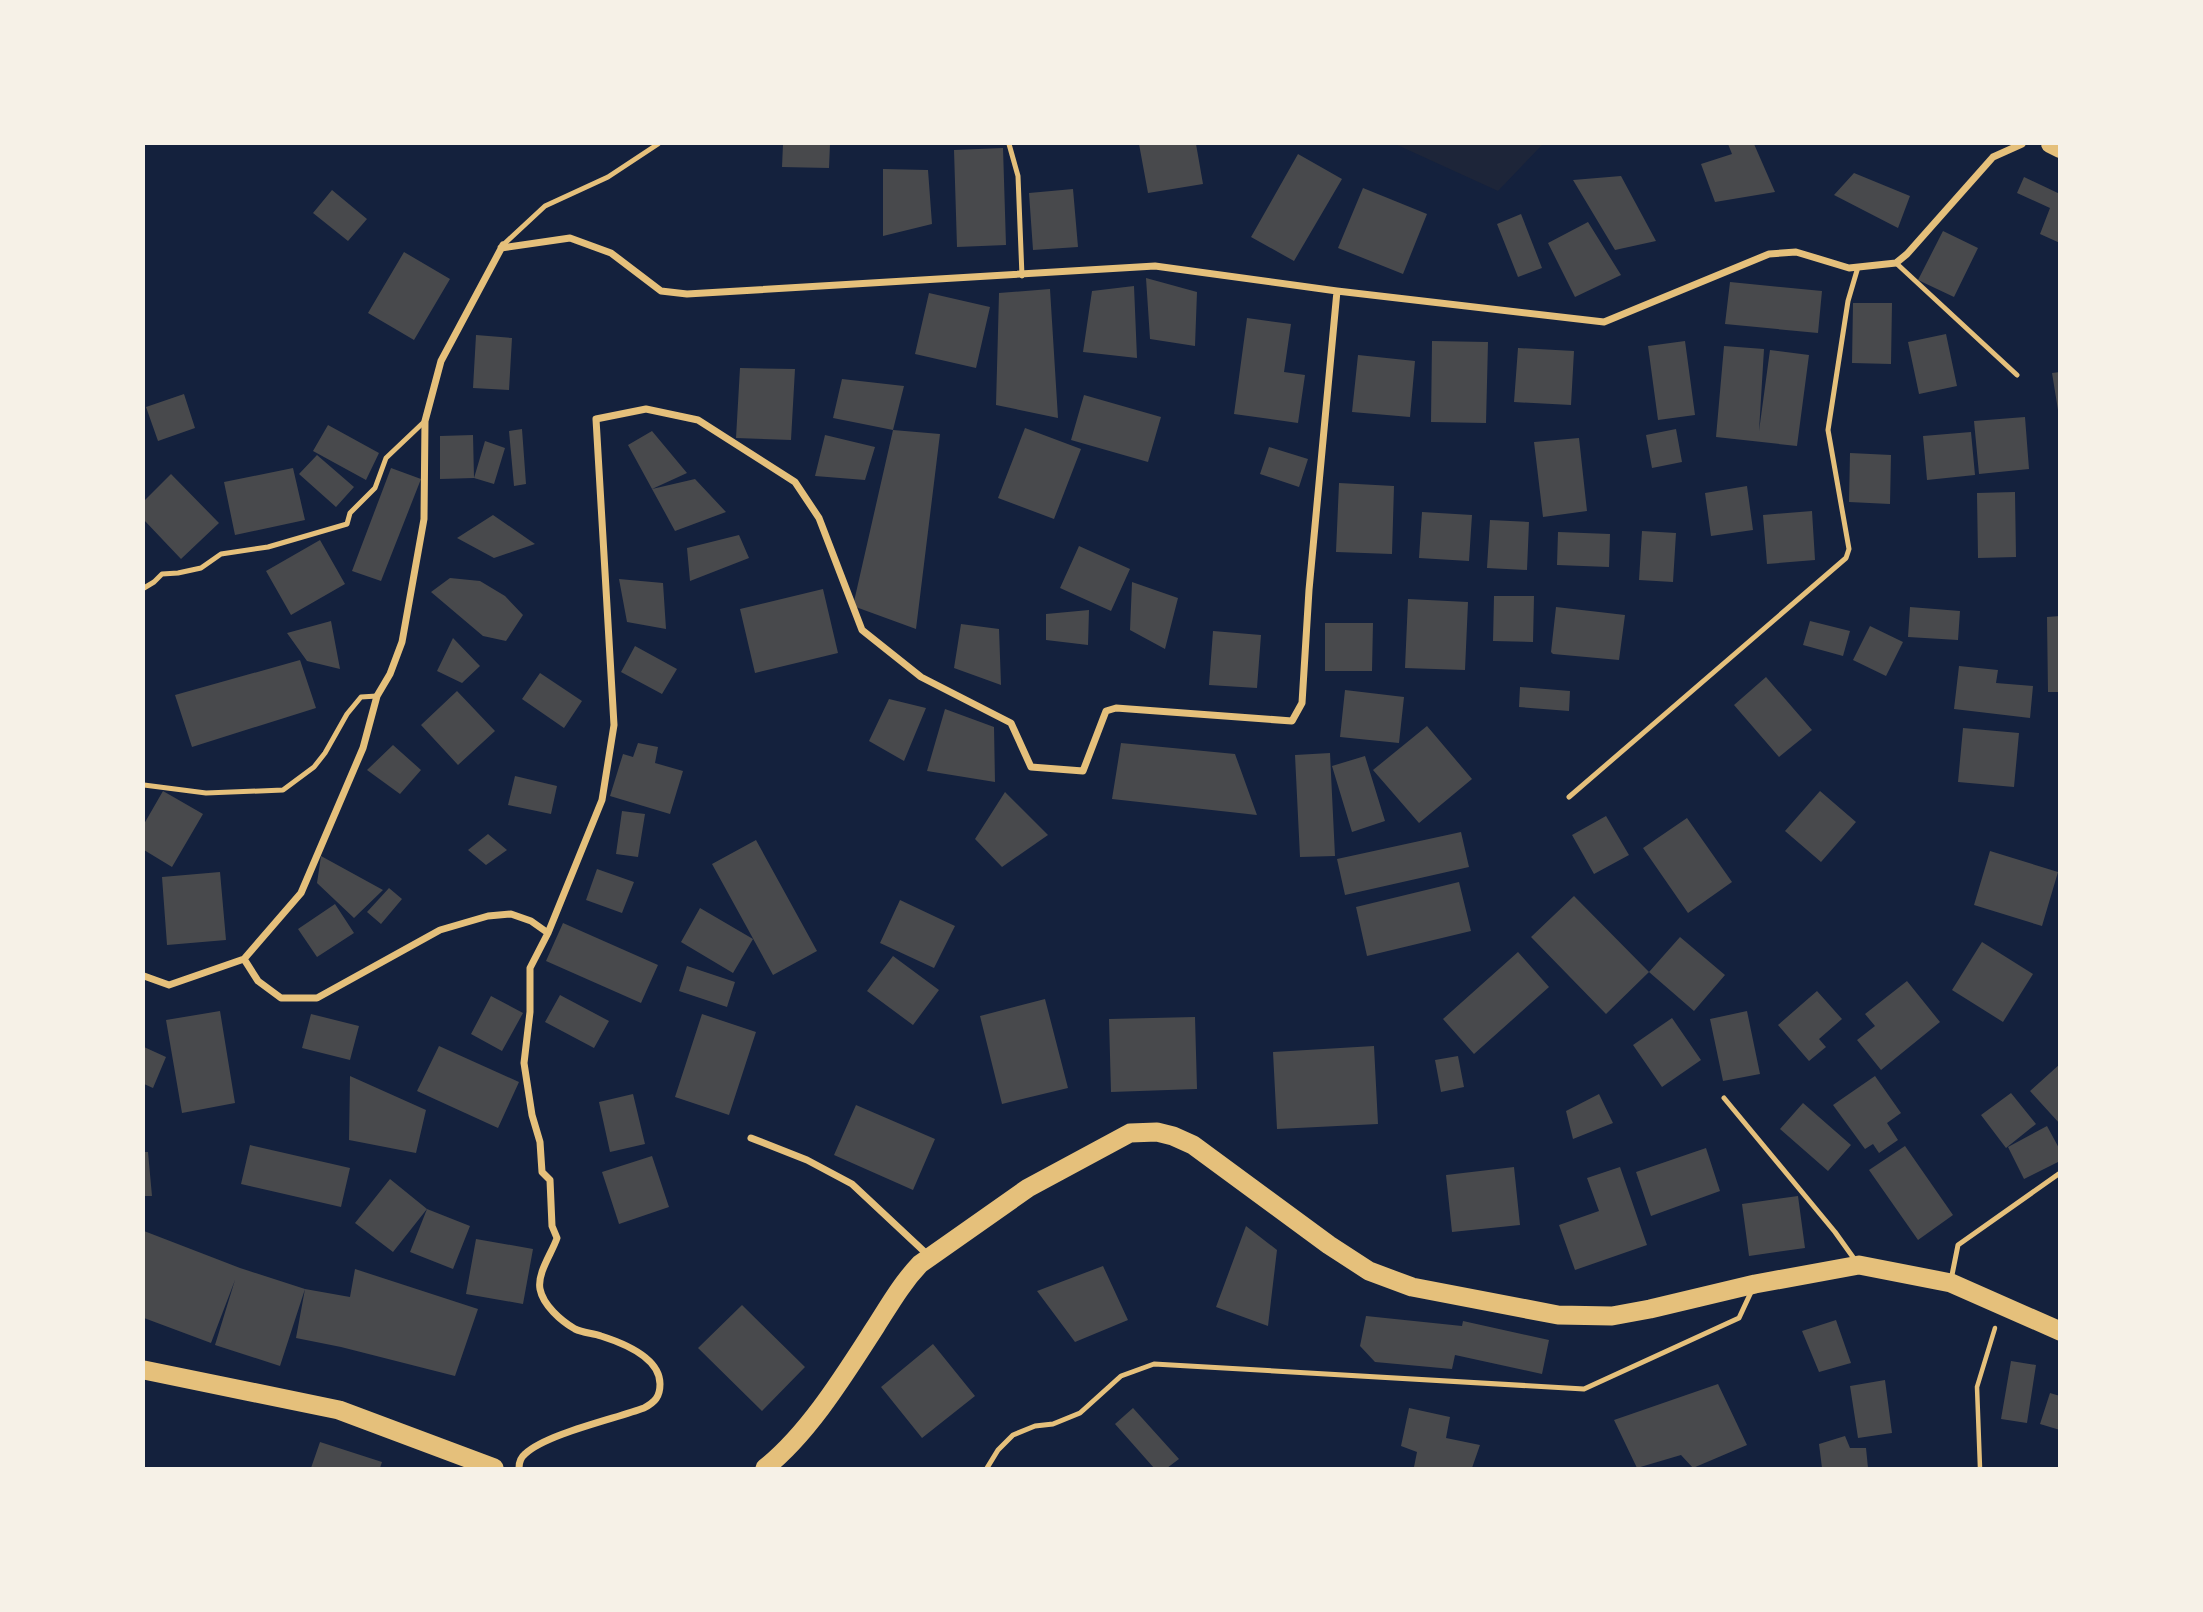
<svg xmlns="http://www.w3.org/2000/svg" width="2203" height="1612" font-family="Mulish,sans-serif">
	<rect width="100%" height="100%" fill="#14213d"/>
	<!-- green -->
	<path fill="#1d2539" d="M1395,144H1543L1498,191Z"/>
	<!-- building -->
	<path fill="#48494c" d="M783,144H830L829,168L782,167Z
		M1139,144H1196L1203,184L1148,193Z
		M1728,144H1754L1775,192L1715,202L1701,164L1732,154Z
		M1003,148L1006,245L957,247L954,150Z
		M1298,154L1342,179L1294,261L1251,237Z
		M883,169L928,170L932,224L883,236Z
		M1854,173L1910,196L1898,228L1834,195Z
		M1621,176L1656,241L1615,250L1573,180Z
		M2024,177L2060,194V243L2040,234L2050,208L2017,193Z
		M1363,188L1427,214L1403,274L1338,248Z
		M1073,189L1078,247L1033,250L1029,193Z
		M332,190L367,219L348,241L313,213Z
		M1521,214L1542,268L1518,277L1497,224Z
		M1588,222L1621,275L1575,297L1548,243Z
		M1943,231L1978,248L1954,297L1918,280Z
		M404,252L450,279L414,340L368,313Z
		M1146,278L1197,292L1195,346L1150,339Z
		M1730,282L1822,291L1818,333L1725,324Z
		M1134,286L1137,358L1083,352L1092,291Z
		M1050,289L1058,418L996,405L999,293Z
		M929,293L990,307L976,368L915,354Z
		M1853,303H1892L1891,364L1852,363Z
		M1247,318L1291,324L1284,372L1305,375L1298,423L1234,414Z
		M1946,334L1957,386L1919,394L1908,342Z
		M476,335L512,338L509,390L473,388Z
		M1432,341L1488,342L1486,423L1431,422Z
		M1685,341L1695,415L1658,420L1648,346Z
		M1724,346L1764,349L1759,431L1770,350L1809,355L1797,446L1716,437Z
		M1518,348L1574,351L1571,405L1514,402Z
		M1358,355L1415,361L1410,417L1352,412Z
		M740,368L795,369L791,440L736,438Z
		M2060,372V410H2058L2052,373Z
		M842,379L904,386L893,430L833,418Z
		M184,394L195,428L158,441L146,407Z
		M1084,395L1161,417L1148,462L1071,440Z
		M2025,417L2029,469L1979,474L1974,421Z
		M328,425L379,453L366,480L313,451Z
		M1025,428L1081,449L1054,519L998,498Z
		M522,429L526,484L514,486L509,431Z
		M1676,429L1682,462L1652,468L1646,435Z
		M893,430L940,434L916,629L853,606Z
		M652,431L687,473L652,489L695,479L726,512L675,531L628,445Z
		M1971,432L1975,475L1927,480L1923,436Z
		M473,435L474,478L485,441L505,448L494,484L474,478L440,479V436Z
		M825,435L875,447L865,480L815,476Z
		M1579,438L1587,511L1543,517L1534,442Z
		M1269,447L1308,459L1299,487L1260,474Z
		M1850,453L1891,455L1890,504L1849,502Z
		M317,455L354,487L336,507L299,474Z
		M293,468L305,520L235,535L224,482Z
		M391,468L421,479L381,581L352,571Z
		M171,474L219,523L181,559L144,520V501Z
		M1339,483L1394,486L1392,554L1336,552Z
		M1747,486L1753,530L1711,536L1705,493Z
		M2015,492L2016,557L1978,558L1977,493Z
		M1812,511L1815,560L1767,564L1763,515Z
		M1422,512L1472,515L1469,561L1419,558Z
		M493,515L535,544L494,558L457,538Z
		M1490,520L1529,522L1527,570L1487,568Z
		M1642,531L1676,533L1673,582L1639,580Z
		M1558,532L1610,534L1609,567L1557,565Z
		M739,535L749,558L690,581L687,548Z
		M320,540L345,584L291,615L266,571Z
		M1079,546L1130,569L1111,611L1060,588Z
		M450,578L480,581L505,596L523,615L506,641L483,636L431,592Z
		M619,579L663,583L666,629L627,622Z
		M1132,582L1178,598L1165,649L1130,630Z
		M823,589L838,653L755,673L740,609Z
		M1494,596H1534L1533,642L1493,641Z
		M1408,599L1468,602L1465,670L1405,668Z
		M1556,607L1625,615L1619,660L1553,654L1551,652Z
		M1910,607L1960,611L1958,640L1908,637Z
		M1089,610L1088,645L1046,640V614Z
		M2060,616V692H2048L2047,617Z
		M331,621L340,669L307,661L287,633Z
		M1810,621L1850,631L1843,656L1803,645Z
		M1325,623H1373L1372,671H1325Z
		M961,624L999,629L1001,685L954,668Z
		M1870,626L1903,642L1886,676L1853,660Z
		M1213,631L1261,635L1257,688L1209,685Z
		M453,638L480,666L462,683L437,671Z
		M635,646L677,669L662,694L621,672Z
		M300,660L316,708L192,747L175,695Z
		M1959,666L1998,670L1996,683L2033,686L2030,718L1954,709Z
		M540,673L582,701L564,728L522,699Z
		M1766,677L1812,730L1779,757L1734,705Z
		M1520,687L1570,691L1569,711L1519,707Z
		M1345,690L1404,697L1399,743L1340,737Z
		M457,691L495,731L458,765L421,725Z
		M889,699L926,708L904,761L869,741Z
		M945,709L994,727L995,782L927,771Z
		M1427,726L1472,779L1419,823L1373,770Z
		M1963,728L2019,733L2014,787L1958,782Z
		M638,743L658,747L655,763L683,771L670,814L610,796L623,754L633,757Z
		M1121,743L1235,754L1257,815L1112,799Z
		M393,745L421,770L400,794L367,770Z
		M1330,753L1335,856L1300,857L1295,755Z
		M1365,756L1385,821L1352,832L1332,766Z
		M515,776L557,786L551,814L508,805Z
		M163,791L203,814L172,867L144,850V824Z
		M1820,791L1856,822L1821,862L1785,831Z
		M1005,792L1048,835L1002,867L975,839Z
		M622,811L645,814L638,857L616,854Z
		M1606,816L1629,855L1594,874L1572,835Z
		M1687,818L1732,882L1688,913L1643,848Z
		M1461,832L1469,867L1345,895L1337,859Z
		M488,834L507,850L486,865L468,850Z
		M756,840L817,951L773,975L712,864Z
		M1990,851L2058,872L2042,926L1974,905Z
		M321,856L383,890L354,918L317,883Z
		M597,869L634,882L622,913L586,900Z
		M220,872L226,940L167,945L162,877Z
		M1459,882L1471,931L1367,956L1356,907Z
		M389,888L402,899L381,924L367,912Z
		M1574,896L1649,972L1606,1014L1531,937Z
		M900,900L955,926L934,968L880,943Z
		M335,904L354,933L317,957L298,929Z
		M700,908L753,939L733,973L681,942Z
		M563,923L658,965L641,1003L546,961Z
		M1680,937L1725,975L1694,1011L1649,972Z
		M1982,942L2033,974L2003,1022L1952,990Z
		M1518,952L1549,987L1474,1054L1443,1019Z
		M893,956L939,990L913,1025L867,991Z
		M687,966L735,982L727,1007L679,991Z
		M1907,981L1940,1022L1881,1070L1857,1040L1875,1026L1865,1014Z
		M1817,991L1842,1019L1819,1039L1826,1047L1809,1061L1778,1025Z
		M560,995L609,1021L594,1048L545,1022Z
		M491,996L523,1013L502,1051L471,1034Z
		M1045,999L1068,1088L1002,1104L980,1016Z
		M220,1011L235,1103L182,1113L166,1020Z
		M1747,1011L1760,1074L1723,1081L1710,1019Z
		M311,1014L359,1026L350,1060L302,1048Z
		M702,1014L756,1032L729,1115L675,1097Z
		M1195,1017L1197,1089L1111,1092L1109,1019Z
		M1672,1018L1701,1060L1662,1087L1633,1045Z
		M439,1046L519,1082L498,1128L417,1091Z
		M1374,1046L1378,1124L1277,1129L1273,1052Z
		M144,1047L166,1057L153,1088L144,1084Z
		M1458,1056L1464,1087L1441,1092L1435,1060Z
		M2060,1064V1124L2030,1091Z
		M350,1076L426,1110L416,1153L349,1140Z
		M1875,1076L1901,1113L1887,1123L1898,1140L1879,1153L1873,1144L1865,1149L1833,1105Z
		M2011,1093L2036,1124L2006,1148L1981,1115Z
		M633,1094L645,1144L610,1152L599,1102Z
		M1599,1094L1613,1123L1573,1139L1566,1111Z
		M1803,1103L1851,1145L1828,1171L1780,1129Z
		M856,1105L935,1139L913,1190L834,1155Z
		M2047,1126L2060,1150V1161L2024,1179L2008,1147Z
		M250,1145L350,1168L341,1207L241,1184Z
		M1905,1146L1953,1215L1918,1240L1869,1170Z
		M1706,1148L1720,1191L1651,1216L1636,1172Z
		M144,1152H148L152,1196H144Z
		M652,1156L669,1207L619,1224L602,1172Z
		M1514,1167L1520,1225L1452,1232L1446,1175Z
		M1620,1167L1647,1245L1575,1270L1559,1225L1599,1211L1587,1178Z
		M390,1179L427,1209L470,1226L453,1269L410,1252L427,1209L393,1252L355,1223Z
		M1798,1196L1805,1248L1749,1256L1742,1204Z
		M1246,1226L1277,1250L1268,1326L1216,1307Z
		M144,1231L240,1268L305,1289L280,1366L215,1345L235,1280L211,1343L144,1318Z
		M476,1239L533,1249L523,1304L466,1294Z
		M1103,1266L1128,1320L1075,1342L1037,1291Z
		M355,1269L478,1309L455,1376L341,1347L296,1338L305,1289L350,1297Z
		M742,1305L805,1367L762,1411L698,1348Z
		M1366,1316L1462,1326L1463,1321L1549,1340L1542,1374L1455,1355L1452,1369L1375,1362L1360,1346Z
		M1836,1320L1851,1363L1819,1372L1802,1331Z
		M933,1344L975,1396L922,1438L881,1387Z
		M2011,1361L2036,1365L2027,1423L2001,1419Z
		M1885,1380L1892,1433L1858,1438L1850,1386Z
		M1718,1384L1747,1445L1693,1468L1681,1455L1637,1468L1614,1420Z
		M2050,1393L2060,1396V1430L2040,1424Z
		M1133,1408L1179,1459L1167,1468H1154L1115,1424Z
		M1409,1408L1450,1417L1446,1438L1480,1445L1472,1468H1424L1414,1467L1417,1452L1401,1446Z
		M1845,1436L1850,1448H1866L1868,1468H1822L1819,1444Z
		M320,1442L382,1462L380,1468H311Z"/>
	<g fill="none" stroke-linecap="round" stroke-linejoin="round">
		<!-- path -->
		<path stroke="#e5c07b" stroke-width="4.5" d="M1980,1468L1977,1387L1995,1328"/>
		<!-- service -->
		<path stroke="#e5c07b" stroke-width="5" d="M1009,144L1018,176L1022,276
			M503,245L545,206L608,177L658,144
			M1896,263L2017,375
			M144,588L154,582L162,574L178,573L201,568L221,554L268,547L347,524L350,513L375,488L386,458L425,421
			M144,785L206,793L283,790L314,767L325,753L347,714L361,697L377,696
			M1569,797L1846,558L1849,549L1828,430L1848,301L1858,267
			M1724,1098L1835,1232L1855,1260
			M1951,1280L1958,1245L2060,1173
			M987,1468L998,1450L1013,1435L1035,1426L1053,1424L1080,1413L1121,1376L1154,1364L1584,1389L1739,1318L1752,1290"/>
		<!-- minor -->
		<path stroke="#e5c07b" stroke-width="7" d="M501,248L570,238L611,253L661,291L687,294L1155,266L1337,291L1604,322L1769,254L1796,252L1849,268L1896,263L1907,254L1993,157L2022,144
			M244,959L258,981L281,998H317L440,930L488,916L511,914L531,921L548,933
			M144,976L169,985L244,959L301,893L363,748L377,696L390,674L402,642L424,519L425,421L441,361L503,245
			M751,1138L807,1160L852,1184L930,1257
			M519,1468C519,1463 520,1458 525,1454C546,1434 614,1419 644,1408C655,1402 660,1397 660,1384C660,1357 623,1343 601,1336C593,1333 583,1333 575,1329C561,1321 543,1305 540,1289C537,1273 552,1253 557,1238L552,1226L550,1180L542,1172L540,1142L532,1115L524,1063L530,1012V968L548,933L602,800L614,725L596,419L646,409L698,420L795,482L819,518L862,630L921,677L1011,723L1031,767L1083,771L1106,711L1116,708L1292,721L1302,703L1309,590L1337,291"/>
		<!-- primary -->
		<path stroke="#e5c07b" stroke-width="18" d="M2050,144L2060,149"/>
		<!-- trunk -->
		<path stroke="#e5c07b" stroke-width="19" d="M144,1370L339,1410L494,1468
			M765,1468C809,1433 845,1374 876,1326C890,1304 902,1283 920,1264L1028,1188L1130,1133L1157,1132L1173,1136L1193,1145L1329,1245L1369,1271L1412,1287L1558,1315L1612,1316L1650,1309L1755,1284L1859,1265L1951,1283L2060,1331"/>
	</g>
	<!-- border -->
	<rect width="2203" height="1612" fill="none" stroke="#f6f1e7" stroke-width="290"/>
</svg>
